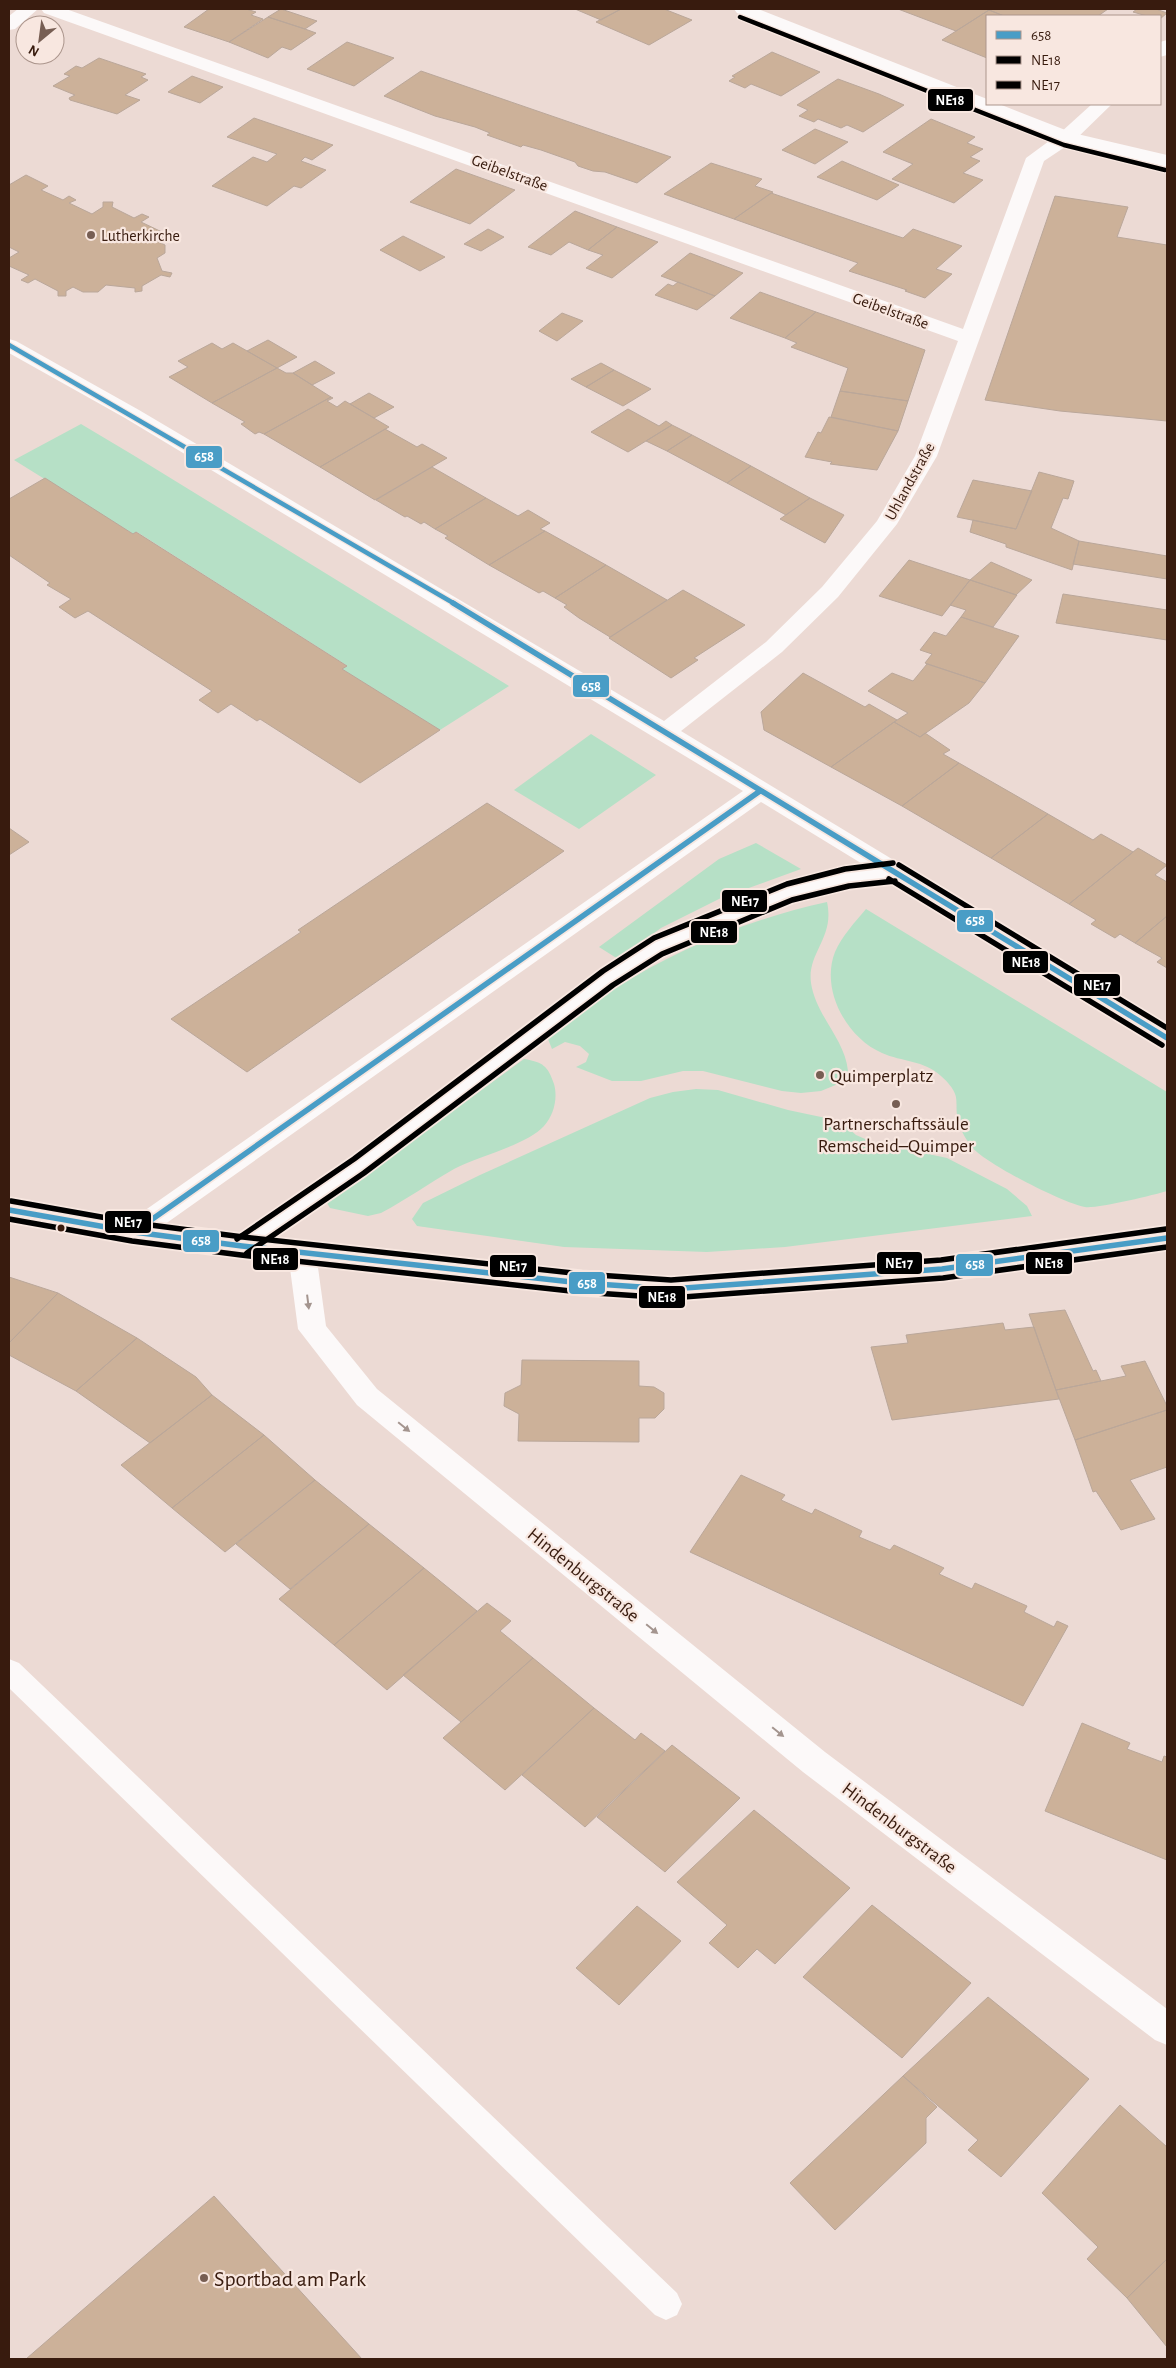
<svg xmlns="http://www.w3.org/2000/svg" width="1176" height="2368" font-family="'Alegreya Sans',sans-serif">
	<rect width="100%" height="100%" fill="#ecdad4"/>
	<!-- green -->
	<path fill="#b6e0c6" d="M81,424L133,455L509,686L440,730L342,669L346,665L137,532L133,534L14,460Z
		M591,734L656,775L579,829L514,790Z
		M756,843L801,869L721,898L661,928L618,959L599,947L719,859Z
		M827,902C835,938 807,952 811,983C816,1016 845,1039 848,1071L838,1084L821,1091L801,1093L782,1091L703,1071H683L641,1081H612L576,1067L586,1062L589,1054L580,1046L565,1042L552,1049L548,1039C569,1023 590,1005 612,990C679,948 750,919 827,902Z
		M866,909L1167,1092V1191C1154,1195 1096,1209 1085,1207C1065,1204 984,1163 972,1147C967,1141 961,1131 959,1124C952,1101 965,1098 941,1076C924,1060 902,1062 882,1053C847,1038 820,990 835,952C842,936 855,922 866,909Z
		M524,1059C543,1062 548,1066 554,1084C558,1098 554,1115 544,1126C527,1145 478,1156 454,1169C429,1183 406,1200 381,1213L368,1216L330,1208L327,1203L339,1193Z
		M696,1089L718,1090L788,1110L840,1121L856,1135L872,1142L947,1158L1007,1189L1027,1206L1032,1216L785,1247L707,1252L564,1247L417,1226L412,1219L423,1203L480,1175L650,1098L673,1092Z"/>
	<!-- building -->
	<path fill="#ccb199" stroke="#baa79a" d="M209,9H246L256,12L251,15L263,19L229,42L184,27Z
		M281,9L317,21L305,29L268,17Z
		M575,9H621L601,20Z
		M621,9H664L692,20L649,45L596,22Z
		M898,9H1108L1098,16H1004L989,10L956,31Z
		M1137,9H1156L1167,13L1160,19V16H1147L1133,12Z
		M989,10L1004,16H987V58L942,40Z
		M268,17L305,29L316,33L291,50L282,47L268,58L229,42Z
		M347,42L394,58L354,86L307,69Z
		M772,52L820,72L781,96L751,84L745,88L729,81L735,77L732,76Z
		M99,58L146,74L141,77L148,80L125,95L140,100L117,114L70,100L69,98L75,95L53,86L70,76L64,74L76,66L82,68Z
		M421,71L671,157L637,183L605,172L593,171L578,166L575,162L541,150L523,145L521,147L487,135L490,133L475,127L435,116L384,96Z
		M192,76L223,87L200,103L168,92Z
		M838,79L879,94L904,105L863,132L847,125L841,128L818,119L814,122L799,116L808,110L797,105Z
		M254,118L333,145L312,160L305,157L301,161L326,170L301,188L294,186L267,206L212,186L253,157L267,162L277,154L227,137Z
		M931,119L975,137L967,143L983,149L970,157L980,161L963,173L983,180L954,203L892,179L913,164L883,152Z
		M815,129L848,142L815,164L782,150Z
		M842,161L899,185L877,200L817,177Z
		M711,163L762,179L755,186L773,192L734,219L664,194Z
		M456,169L515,190L470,224L410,202Z
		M26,175L48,186L41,190L63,200L69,196L76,200L69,203L92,214L103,207V202H113L112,207L134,218L142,214L149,217L141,222L164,233L173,232L174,237L161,238L156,241L165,245V253L157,258L162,271L172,273L170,277L161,275L142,286V291L135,292V288L106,285L98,292H83L73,287L66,291V296H58V291L35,279L28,283L21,280L29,275L9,266V258L19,252L9,247V185Z
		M771,193L903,238L913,229L962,246L936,269L952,274L925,298L905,291L907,290L849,271L858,263L734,219Z
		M1055,196L1128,207L1117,237L1167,245V421L1060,411L985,400Z
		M575,211L617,227L588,250L569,242L551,255L528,247Z
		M617,227L658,242L612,278L586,268L603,255L588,250Z
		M488,229L504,237L481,251L464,244Z
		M403,236L445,257L420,271L380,250Z
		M690,253L743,273L715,296L661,276Z
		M678,282L715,296L697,310L655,295L668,284L673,286Z
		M760,292L816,312L785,338L730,318Z
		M816,312L925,350L908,401L840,391L848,368L791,347L797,343L785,338Z
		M562,313L583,321L557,341L539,331Z
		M268,340L297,357L277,368L247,351Z
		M212,343L222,349L233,343L277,368L212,403L169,377L188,367L178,361Z
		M315,361L335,373L312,385L293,373Z
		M601,363L614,370L586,387L571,379Z
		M277,368L286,373H293L331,397L264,434L259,432L255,434L241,424L245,422L212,403Z
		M614,370L651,389L623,406L586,387Z
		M840,391L908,401L898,431L831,417Z
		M369,393L394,407L374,418L350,404Z
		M331,397L333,398L327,401L337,407L345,401L389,427L320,467L264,434Z
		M628,409L659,426L666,421L672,425L628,452L591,432Z
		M829,417L898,431L877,470L830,464L832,462L805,457L818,432L821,433Z
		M672,425L692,435L667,451L646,441Z
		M385,429L417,447L422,444L447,458L375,500L320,467Z
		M692,435L751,466L727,483L667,451Z
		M751,466L810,498L786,515L727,483Z
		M432,467L486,498L435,529L424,522L421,524L407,516L405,517L376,500Z
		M1039,472L1074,481L1068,499L1063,498L1051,528L1079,541L1072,570L1006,547V544L970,532L973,520L1016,529Z
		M45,478L133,534L136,532L347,666L342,669L440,730L360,783L260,719L257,721L231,704L218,713L199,700L212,691L88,611L75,618L59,607L71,599L47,585L50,583L9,555V499Z
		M973,480L1032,491L1016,529L957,517Z
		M486,498L518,516L528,510L550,523L540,529L545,531L489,565L445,538L448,536L435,529Z
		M810,498L844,515L825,543L780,519Z
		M545,531L606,565L555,598L543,591L539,593L489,565Z
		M1079,541L1167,556V579L1073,564Z
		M909,560L970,580L942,616L879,596Z
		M991,562L1032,580L1016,595L970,580Z
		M606,565L667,600L610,637L579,618L564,607L567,605L555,598Z
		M970,580L1017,595L993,627L961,617L966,610L950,605Z
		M683,590L745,625L694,658L698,660L671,678L609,638Z
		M1063,594L1167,610V640L1056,623Z
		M961,617L1019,636L985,683L925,663L932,654L920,650L934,632L946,636Z
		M927,664L985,683L969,703L920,737L894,722L908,713L868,691L892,673L913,681Z
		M803,673L865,707L869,704L897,720L831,767L764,730L761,712Z
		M894,722L920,737L925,733L950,750L943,754L959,763L902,806L831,767Z
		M959,763L1048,814L991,858L902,806Z
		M487,803L564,851L247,1072L171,1019L301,932L298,930Z
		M1048,814L1093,840L1101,834L1133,852L1069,904L991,858Z
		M9,828L29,842L9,855Z
		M1138,848L1167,865L1155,875L1167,882V916L1135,943L1120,934L1115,938L1091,924L1096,920L1069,904Z
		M1167,916V968L1157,962L1162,958L1135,943Z
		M9,1277L58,1293L9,1343Z
		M58,1293L137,1338L76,1391L9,1355V1343Z
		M1065,1310L1093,1371L1096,1370L1101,1381L1056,1390L1029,1314Z
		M1003,1323L1005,1330L1034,1327L1059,1399L892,1420L871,1347L908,1343L906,1335Z
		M137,1338L196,1377L212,1395L150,1443L76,1391Z
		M522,1360L639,1361V1386L654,1387L664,1393V1409L655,1418H639V1442L518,1441L519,1414L504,1406L505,1393L521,1385Z
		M1145,1361L1167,1406V1410L1075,1440L1056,1390L1126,1376L1121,1366Z
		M212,1395L264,1435L172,1508L121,1465Z
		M1167,1410V1467L1130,1480L1155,1519L1121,1530L1096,1491L1093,1492L1075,1440Z
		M264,1435L315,1480L225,1552L172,1508Z
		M741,1475L785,1495L781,1500L812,1514L815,1509L862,1531L859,1537L890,1550L894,1545L944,1568L939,1574L972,1589L975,1583L1027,1606L1024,1612L1054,1627L1057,1621L1068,1626L1023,1706L690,1552Z
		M315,1480L369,1524L290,1589L236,1544Z
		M369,1524L424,1568L334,1645L279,1599Z
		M424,1568L477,1611L387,1690L334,1645Z
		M487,1603L511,1621L500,1631L533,1658L461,1722L403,1675Z
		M533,1658L594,1708L505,1790L443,1738Z
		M594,1708L635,1740L641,1733L665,1751L585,1827L522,1775Z
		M1082,1723L1130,1743L1127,1749L1162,1762L1164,1756L1167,1757V1860L1045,1811Z
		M672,1745L740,1798L665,1872L597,1817Z
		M754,1810L850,1888L775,1964L757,1949L738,1968L709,1943L727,1925L677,1882Z
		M872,1905L971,1983L902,2058L803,1977Z
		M637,1906L681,1941L619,2005L576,1968Z
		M988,1997L1089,2079L1001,2177L968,2150L978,2140L903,2076Z
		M903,2076L937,2107L926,2118V2143L835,2230L790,2183Z
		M1120,2105L1167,2147V2259L1127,2298L1087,2259L1098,2247L1042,2193Z
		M214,2196L362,2359H26Z
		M1167,2259V2347L1127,2298Z"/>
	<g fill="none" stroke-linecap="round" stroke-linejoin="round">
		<!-- lane -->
		<path fill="#fcf9f9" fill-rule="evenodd" d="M894,865L902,867L905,872L902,877L847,884L796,898L666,951L616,983L367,1172L251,1252L242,1255L233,1252L230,1246L233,1240L351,1160L600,973L650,941L781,887L847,870Z
			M9,1659L19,1663L677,2293L682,2304L677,2315L666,2320L655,2315L9,1688Z"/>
		<!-- street -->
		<path fill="#fcf9f9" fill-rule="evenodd" d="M18,9H38L15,29L9,30V16Z
			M41,9H66L963,329L1026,158L1060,133L1092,104H1112L1074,141L1044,161L937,456L897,524L838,597L782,652L681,731L1167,1026V1047L1158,1045L761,802L144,1239L134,1243L124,1239L120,1232L124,1225L743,791L125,418L9,353V339L16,341L139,410L664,721L766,642L822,587L877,521L915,456L958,341L44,13Z
			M1167,40V55L1160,57V42Z
			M302,1242L312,1245L316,1253L326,1326L377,1389L825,1752L1167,2009V2045L1155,2040L803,1772L357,1405L298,1329L288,1253L292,1245Z"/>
		<!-- secondary -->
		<path fill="#fcf9f9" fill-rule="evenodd" d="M734,9H758L987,99V104H999L1073,133L1167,155V167L1060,141L737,13Z
			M9,1200L134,1221L242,1235L581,1272L671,1278L942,1258L1167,1227V1248L942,1280L671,1300L581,1294L242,1257L134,1243L9,1220Z"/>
		<!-- bus-1-far1 casing -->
		<g stroke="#f8e7e0" stroke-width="7">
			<path id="bus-1-far1" d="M9,345L455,604"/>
		</g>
		<!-- bus-1 casing -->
		<g stroke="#f8e7e0" stroke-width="9">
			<path id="bus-1" d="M453,603L1167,1038
				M9,1210L134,1232L242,1246L581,1283L671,1289L942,1269L1167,1238
				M134,1232L760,791"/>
		</g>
		<!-- bus-2-far1 casing -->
		<g stroke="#f8e7e0" stroke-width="7">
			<path id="bus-2-far1" d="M740,17L1064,145L1165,170"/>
		</g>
		<!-- bus-2 casing -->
		<g stroke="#f8e7e0" stroke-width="9">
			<path id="bus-2" d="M889,879L1162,1045
				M9,1219L132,1241L241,1255L580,1292L670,1298L943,1278L1167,1247
				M247,1253L364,1173L613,985L662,954L792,900L849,886L895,881"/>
		</g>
		<!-- bus-3 casing -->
		<g stroke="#f8e7e0" stroke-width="9">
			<path id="bus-3" d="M899,865L1167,1028
				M11,1201L135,1223L243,1237L582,1274L671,1280L941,1260L1166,1229
				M237,1239L354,1159L603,971L654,938L787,884L845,869L893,863"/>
		</g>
		<!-- bus-1-far1 -->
		<use href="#bus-1-far1" stroke="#499dc6" stroke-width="4.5"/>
		<!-- bus-1 -->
		<use href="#bus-1" stroke="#499dc6" stroke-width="5.5"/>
		<!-- bus-2-far1 -->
		<use href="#bus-2-far1" stroke="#000" stroke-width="4.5"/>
		<!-- bus-2 -->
		<use href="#bus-2" stroke="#000" stroke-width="5.5"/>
		<!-- bus-3 -->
		<use href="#bus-3" stroke="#000" stroke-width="5.5"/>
	</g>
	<!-- one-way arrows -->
	<defs><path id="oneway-solid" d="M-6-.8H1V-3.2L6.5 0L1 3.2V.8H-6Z" transform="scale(1.25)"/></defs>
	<g fill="#a4958f">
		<use href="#oneway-solid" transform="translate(308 1302) rotate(83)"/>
		<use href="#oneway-solid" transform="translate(404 1427) rotate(39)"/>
		<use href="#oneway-solid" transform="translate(652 1629) rotate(39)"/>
		<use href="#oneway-solid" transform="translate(778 1732) rotate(39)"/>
	</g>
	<!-- markers -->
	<g fill="#775e53" stroke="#f8e7e0" stroke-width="2">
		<circle cx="91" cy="235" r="5"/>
		<circle cx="820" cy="1075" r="5"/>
		<circle cx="896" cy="1104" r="5"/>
		<circle cx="204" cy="2278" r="5"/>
	</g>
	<circle fill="#381b0e" stroke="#f8e7e0" stroke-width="2" cx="61" cy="1228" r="4.5"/>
	<g text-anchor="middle" stroke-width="4.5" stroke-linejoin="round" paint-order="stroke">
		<!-- far-street labels -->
		<g font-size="16" fill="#381b0e" stroke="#f8e7e0">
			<text transform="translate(510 172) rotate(20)" y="6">Geibelstraße</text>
			<text transform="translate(891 310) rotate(20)" y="6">Geibelstraße</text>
			<text transform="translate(909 481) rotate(-61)" y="6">Uhlandstraße</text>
		</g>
		<!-- far-poi labels -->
		<g font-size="16" fill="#381b0e" stroke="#f8e7e0" text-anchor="start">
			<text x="101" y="241">Lutherkirche</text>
		</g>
		<!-- poi labels -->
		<g font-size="19" fill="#381b0e" stroke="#f8e7e0" text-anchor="start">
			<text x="830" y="1082">Quimperplatz</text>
			<text x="896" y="1130" text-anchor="middle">Partnerschaftssäule<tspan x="896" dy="22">Remscheid–Quimper</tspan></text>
		</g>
		<!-- street labels -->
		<g font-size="19" fill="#381b0e" stroke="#f8e7e0">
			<text transform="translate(584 1574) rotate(39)" y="7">Hindenburgstraße</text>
			<text transform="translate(900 1827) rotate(37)" y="7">Hindenburgstraße</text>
		</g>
		<!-- near-poi labels -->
		<g font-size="22" fill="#381b0e" stroke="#f8e7e0" text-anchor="start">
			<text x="214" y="2286">Sportbad am Park</text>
		</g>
	</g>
	<g stroke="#f8e7e0" stroke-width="2">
		<rect x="927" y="88" width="47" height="24" rx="5" fill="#000"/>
		<rect x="185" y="445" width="38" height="24" rx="5" fill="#499dc6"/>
		<rect x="572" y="674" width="38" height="24" rx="5" fill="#499dc6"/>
		<rect x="721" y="889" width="47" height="24" rx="5" fill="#000"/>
		<rect x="956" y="909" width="38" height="24" rx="5" fill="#499dc6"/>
		<rect x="690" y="920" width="48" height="24" rx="5" fill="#000"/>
		<rect x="1002" y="950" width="47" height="24" rx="5" fill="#000"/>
		<rect x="1073" y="973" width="48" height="24" rx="5" fill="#000"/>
		<rect x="104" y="1210" width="48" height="24" rx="5" fill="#000"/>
		<rect x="182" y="1229" width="38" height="24" rx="5" fill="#499dc6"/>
		<rect x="252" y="1247" width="47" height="24" rx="5" fill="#000"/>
		<rect x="876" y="1251" width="47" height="24" rx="5" fill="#000"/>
		<rect x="1025" y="1251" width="48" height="24" rx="5" fill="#000"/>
		<rect x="955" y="1253" width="39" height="24" rx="5" fill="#499dc6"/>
		<rect x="489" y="1254" width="48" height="24" rx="5" fill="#000"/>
		<rect x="568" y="1271" width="38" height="24" rx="5" fill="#499dc6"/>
		<rect x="638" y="1285" width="48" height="24" rx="5" fill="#000"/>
	</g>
	<g font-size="14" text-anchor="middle" font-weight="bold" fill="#fff">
		<text x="950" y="105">NE18</text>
		<text x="204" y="461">658</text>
		<text x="591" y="691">658</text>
		<text x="745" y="906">NE17</text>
		<text x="975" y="925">658</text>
		<text x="714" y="937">NE18</text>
		<text x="1026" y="967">NE18</text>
		<text x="1097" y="990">NE17</text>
		<text x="128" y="1227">NE17</text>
		<text x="201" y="1245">658</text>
		<text x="275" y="1264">NE18</text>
		<text x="899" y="1268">NE17</text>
		<text x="1049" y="1268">NE18</text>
		<text x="975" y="1269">658</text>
		<text x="513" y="1271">NE17</text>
		<text x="587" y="1288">658</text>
		<text x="662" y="1302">NE18</text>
	</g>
	<!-- border -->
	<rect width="1176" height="2368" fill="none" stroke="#381b0e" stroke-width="20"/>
	<!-- legend -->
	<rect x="986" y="15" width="175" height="90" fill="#f8e7e0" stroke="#ab958c"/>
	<rect x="996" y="31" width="25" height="8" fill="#499dc6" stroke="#ab958c"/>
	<text x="1031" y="40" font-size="15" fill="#381b0e">658</text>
	<rect x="996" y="56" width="25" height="8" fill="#000000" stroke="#ab958c"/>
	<text x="1031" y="65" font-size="15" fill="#381b0e">NE18</text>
	<rect x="996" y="81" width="25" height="8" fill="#000000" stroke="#ab958c"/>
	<text x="1031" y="90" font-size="15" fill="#381b0e">NE17</text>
	<!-- north arrow -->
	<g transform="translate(40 40) rotate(209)"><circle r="24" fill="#f8e7e0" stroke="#ab958c"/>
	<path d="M0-4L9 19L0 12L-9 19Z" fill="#775e53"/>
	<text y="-8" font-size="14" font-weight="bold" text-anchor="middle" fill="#381b0e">N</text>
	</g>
</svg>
